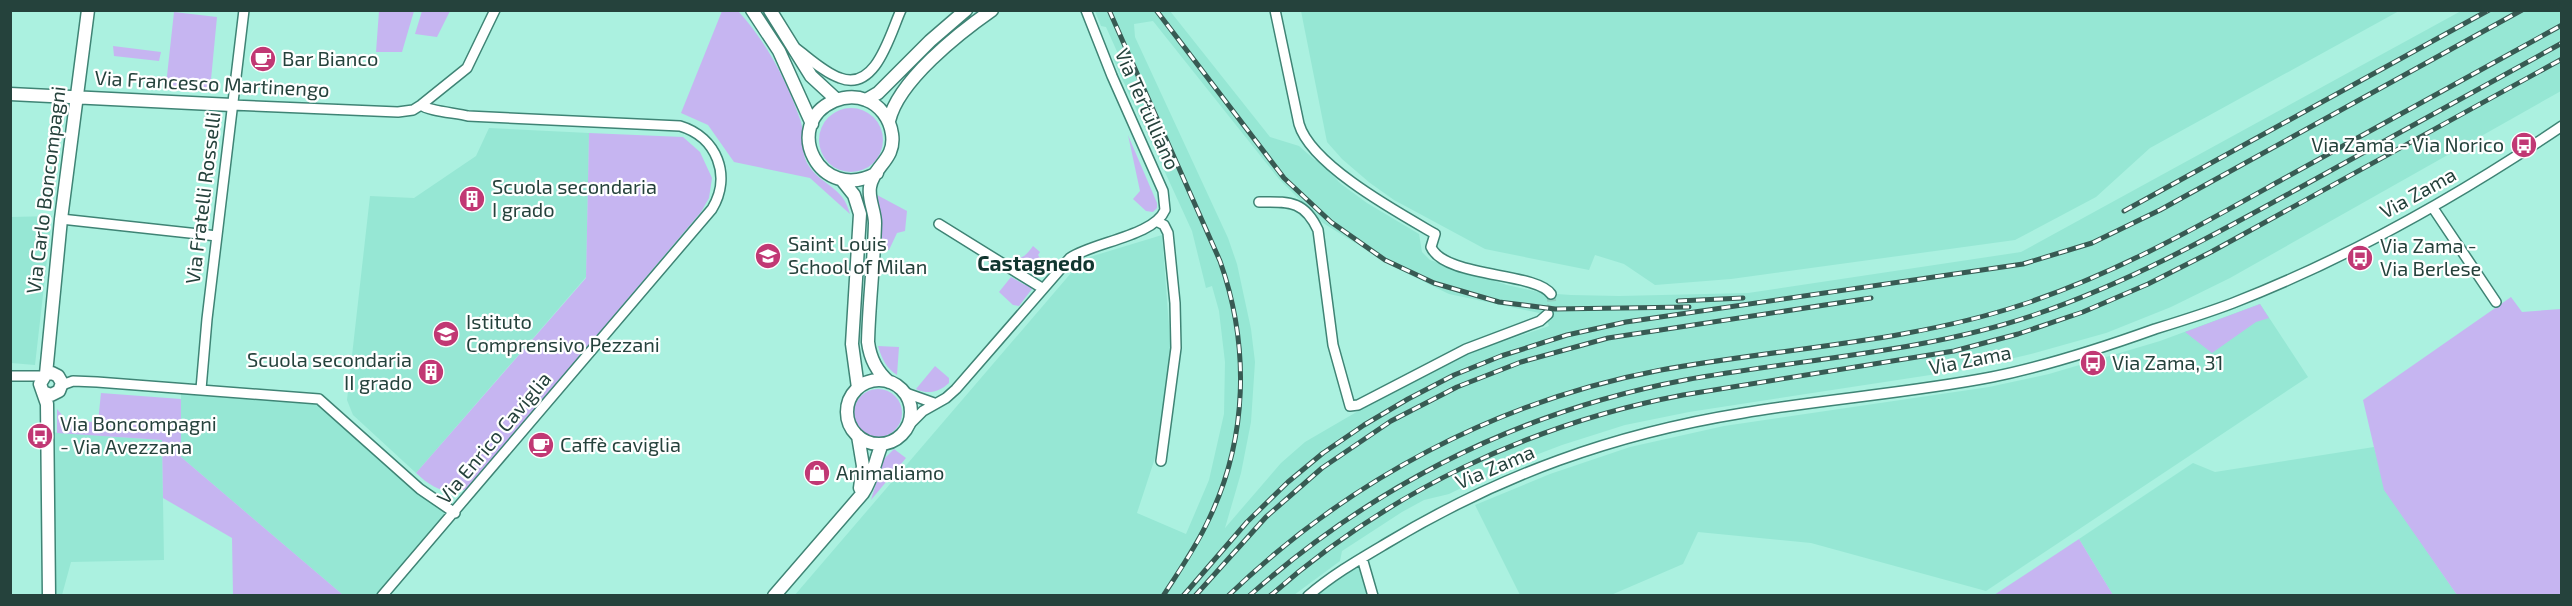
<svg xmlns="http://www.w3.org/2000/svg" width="2572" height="606" font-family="'Exo 2',sans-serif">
	<rect width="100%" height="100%" fill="#abf1e0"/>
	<!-- built -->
	<path fill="#96e7d4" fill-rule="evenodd" d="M1095,11H1170L1270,137L1299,146L1315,160L1317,159L1341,184L1367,203L1419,234L1422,252L1430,260L1507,285L1543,293L1571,295L1619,296L1748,293L2021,252L2461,11H2561V91L2230,278L2171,307L2106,333L2031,354L1963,370L1689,412L1625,425L1562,445L1504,467L1449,494L1424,500L1402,512L1342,551L1340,561L1294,595L794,596L1083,259L1162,235L1171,352L1155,458L1137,513L1186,534L1209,480L1224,414L1225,362L1219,311L1212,286L1206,288L1192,231L1113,59L1119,56L1106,27L1101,26ZM1153,21L1279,179L1323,223L1394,267L1449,294L1544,314L1549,326L1466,354L1396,389L1305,442L1281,463L1225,528L1241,473L1251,422L1255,362L1251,329L1237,264L1228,238L1135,37L1134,24Z
		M1301,11V10L2399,11L2150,148L2096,197L2015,240L1731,279L1655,285L1624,264L1595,255L1589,270L1485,249L1394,200L1370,183L1342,159L1327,142Z
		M489,128L589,133L586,277L416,473L353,415L347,400L370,196L414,198L476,156Z
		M52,216L35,365L11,363V217Z
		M2260,304L2308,377L1986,591L1811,543L1698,532L1683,564L1611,595H1520L1475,505L1550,474L1630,447L1724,426L1989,387L2049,374L2160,341Z
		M181,387L314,398L455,513L382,595H343L181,457Z
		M47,432L162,440L164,560L71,562L62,595H49Z
		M2374,447L2387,493L2457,595H2113L2079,539L2193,463L2215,472Z
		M1359,565L1367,595L1313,596Z"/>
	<!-- green -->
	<path fill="#c6b5f1" d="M379,11H414L402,52H376Z
		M422,11H450L437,37L415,34Z
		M722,11H738C766,41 788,83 801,122C805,136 800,149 807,163C820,186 843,185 850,214L810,178L734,162L708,125L681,113Z
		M174,12L217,17L210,90L166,85Z
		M113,46L161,52L159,61L114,56Z
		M819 140a32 32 0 1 1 64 0a32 32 0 1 1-64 0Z
		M589,133L683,137L700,152L712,178L709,198L701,212L467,489C446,496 431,487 416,473L586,278Z
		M1128,135L1157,203V208L1153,212L1146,211L1133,199L1140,191Z
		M877,195L907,211L905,231L897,233L889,250L879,248L881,220Z
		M1033,246L1040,252L1038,255L1044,264L1045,271L1042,275L1029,269L1027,272L1004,258C1019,260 1024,259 1033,246Z
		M1011,277L1025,285L1027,282L1032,289L1019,306L1013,305L999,292Z
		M2511,297L2522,312L2561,309V595H2457L2384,490L2363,400Z
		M2260,304L2269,318L2256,322L2212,353L2185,332Z
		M878,346L899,347L897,375C886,368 882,359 878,346Z
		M935,366L949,378V383C939,392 928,395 916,389Z
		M854 413a24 24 0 1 1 48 0a24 24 0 1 1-48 0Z
		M101,393L181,399V457L343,595H233L232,538L163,498L162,440L57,433V409L67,421L98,422Z
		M894,449L906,458L871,500L883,460Z
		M2079,539L2113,595H1994Z"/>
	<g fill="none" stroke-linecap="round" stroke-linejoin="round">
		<!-- minor-tunnel -->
		<path stroke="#90cebf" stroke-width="9" stroke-dasharray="9 4.5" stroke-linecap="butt" d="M1548,314L1552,305L1551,294"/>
		<!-- minor casing -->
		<g stroke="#3f8475" stroke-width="12">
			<path id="minor" d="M1275,10L1299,124C1311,165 1397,212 1435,234L1431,247C1445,278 1536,272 1551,294
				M797,49C810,59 825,73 840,78C876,92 890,34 901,10
				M232,105L398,112L413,110L421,105L467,68L495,10
				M1259,202C1289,202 1304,200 1318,230L1333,345L1350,406L1358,405L1466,349L1540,321L1548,314
				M2433,208L2496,302
				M61,219L217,236
				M1158,222L1164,225L1168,233L1175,303L1176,348L1161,461
				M939,224L1042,288
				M10,376H43
				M62,385L73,381L97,382L319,399L420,489L455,513
				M201,389L207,319L244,10
				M903,392L934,403
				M906,428L923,411L946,398L956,389L1070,258C1094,242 1154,236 1165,210L1163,191L1112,76L1086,10
				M1362,558L1373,596
				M382,596L712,209C732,176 717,137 680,126L468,116C457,113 428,111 421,105
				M1308,596C1332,575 1360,559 1387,543C1500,475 1613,434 1743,413C1825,399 1910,393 1992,377C2047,366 2102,348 2155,329C2181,321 2207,313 2233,303C2349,258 2458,196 2562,126"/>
		</g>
		<!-- tertiary casing -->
		<g stroke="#3f8475" stroke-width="15">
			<path id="tertiary" d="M752,10L779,51L812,124
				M770,10L811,76L837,100
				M10,94L232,105
				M866,100L878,93L930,41L966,10
				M889,121C898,81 959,33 992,10
				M877,173C819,205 781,124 834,101C844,97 856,96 866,100C880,105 890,119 892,134C896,160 873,166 870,187C868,199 875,211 875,223C874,263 869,302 868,342C870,358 876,371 889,382
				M842,180L854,195L860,214L852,344L858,388
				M46,374L61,219L88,10
				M847 412a32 32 0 1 1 64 0a32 32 0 1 1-64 0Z
				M43,392L51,395L59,391L62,383L58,376L52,373L46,374L40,384L47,404L49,596
				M858,436L863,466L860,488
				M774,596L863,493C873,478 875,460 882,444"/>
		</g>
		<!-- minor -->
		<use href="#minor" stroke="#fff" stroke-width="9"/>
		<!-- tertiary -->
		<use href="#tertiary" stroke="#fff" stroke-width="12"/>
		<!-- rail casing -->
		<g stroke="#385a53" stroke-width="5">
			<path id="rail" d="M1109,10L1220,261C1250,346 1248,439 1208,521C1196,547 1179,571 1163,596
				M1156,10L1284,178L1331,222L1385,260L1434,283L1499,302L1555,309L1689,307
				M2124,211L2489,10
				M1678,301L1743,298
				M1183,596L1247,522L1288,482L1323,453L1364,425L1408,399L1454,375L1501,356L1567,335L1626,322L2023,264L2092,243L2160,210L2522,10
				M1195,596L1266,517L1322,468L1391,421L1457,387L1521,362L1608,338L1871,298
				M1228,596C1348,480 1497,401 1661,370C1781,348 1907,343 2024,304C2119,272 2197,227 2283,179C2376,128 2469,76 2562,25
				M1249,596C1374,485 1521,411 1685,380C1801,359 1921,353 2034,315C2128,283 2214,235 2301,187C2388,139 2475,91 2562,43
				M1270,596C1388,492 1530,424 1683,395L1954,351L2018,334L2083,312L2148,284L2211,252L2562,59"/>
		</g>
		<!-- rail -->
		<use href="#rail" stroke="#fff" stroke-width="3" stroke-dasharray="9" stroke-linecap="butt"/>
	</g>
	<!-- icons -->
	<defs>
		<g id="cafe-disc" transform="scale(1.35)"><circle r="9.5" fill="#c13874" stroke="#fff"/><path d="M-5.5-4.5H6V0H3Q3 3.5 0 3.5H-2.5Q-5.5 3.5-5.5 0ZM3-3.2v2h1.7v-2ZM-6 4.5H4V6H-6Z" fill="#fff"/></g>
		<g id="bus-disc" transform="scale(1.35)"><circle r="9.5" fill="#c13874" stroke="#fff"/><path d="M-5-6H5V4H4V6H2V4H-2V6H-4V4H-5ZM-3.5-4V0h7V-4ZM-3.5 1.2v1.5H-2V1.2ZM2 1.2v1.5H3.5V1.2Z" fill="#fff"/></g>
		<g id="building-disc" transform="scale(1.35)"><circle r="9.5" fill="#c13874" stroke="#fff"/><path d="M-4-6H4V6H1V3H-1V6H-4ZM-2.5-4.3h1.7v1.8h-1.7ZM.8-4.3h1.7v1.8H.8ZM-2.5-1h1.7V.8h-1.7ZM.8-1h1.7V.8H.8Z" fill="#fff"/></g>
		<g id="school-disc" transform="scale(1.35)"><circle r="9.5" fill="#c13874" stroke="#fff"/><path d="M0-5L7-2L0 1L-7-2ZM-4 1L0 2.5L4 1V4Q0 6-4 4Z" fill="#fff"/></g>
		<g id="shop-disc" transform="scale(1.35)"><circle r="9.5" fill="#c13874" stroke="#fff"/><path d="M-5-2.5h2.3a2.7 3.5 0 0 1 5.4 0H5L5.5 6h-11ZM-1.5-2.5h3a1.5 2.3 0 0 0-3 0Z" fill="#fff"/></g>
	</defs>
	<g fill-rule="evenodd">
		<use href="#cafe-disc" x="263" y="59"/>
		<use href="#bus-disc" x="2524" y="145"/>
		<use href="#building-disc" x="472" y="199"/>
		<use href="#school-disc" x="768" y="256"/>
		<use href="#bus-disc" x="2360" y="258"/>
		<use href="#school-disc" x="446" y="334"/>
		<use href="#bus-disc" x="2093" y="363"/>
		<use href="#building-disc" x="431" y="372"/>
		<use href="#bus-disc" x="40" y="436"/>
		<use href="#cafe-disc" x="541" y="445"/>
		<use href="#shop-disc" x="817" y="473"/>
	</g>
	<g text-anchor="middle" stroke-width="4.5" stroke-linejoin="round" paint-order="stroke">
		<!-- poi labels -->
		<g font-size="20" fill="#25423c" stroke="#fff" text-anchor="start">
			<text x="282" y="66">Bar Bianco</text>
			<text x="2504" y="152" text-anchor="end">Via Zama - Via Norico</text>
			<text x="492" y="194">Scuola secondaria<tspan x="492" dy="23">I grado</tspan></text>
			<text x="788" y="251">Saint Louis<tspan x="788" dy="23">School of Milan</tspan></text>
			<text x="2380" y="253">Via Zama -<tspan x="2380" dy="23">Via Berlese</tspan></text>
			<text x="466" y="329">Istituto<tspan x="466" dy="23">Comprensivo Pezzani</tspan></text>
			<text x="412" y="367" text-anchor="end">Scuola secondaria<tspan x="412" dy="23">II grado</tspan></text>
			<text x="2112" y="370">Via Zama, 31</text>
			<text x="60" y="431">Via Boncompagni<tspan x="60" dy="23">- Via Avezzana</tspan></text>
			<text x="560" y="452">Caffè caviglia</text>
			<text x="836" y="480">Animaliamo</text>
		</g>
		<!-- street labels -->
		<g font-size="20" fill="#25423c" stroke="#fff">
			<text transform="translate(212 84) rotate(3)" y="7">Via Francesco Martinengo</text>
			<text transform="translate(1147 109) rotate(66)" y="7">Via Tertulliano</text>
			<text transform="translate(46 190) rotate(-83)" y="7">Via Carlo Boncompagni</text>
			<text transform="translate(2418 193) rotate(-29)" y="7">Via Zama</text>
			<text transform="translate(203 198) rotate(-83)" y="7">Via Fratelli Rosselli</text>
			<text transform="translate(1970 360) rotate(-11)" y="7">Via Zama</text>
			<text transform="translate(494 438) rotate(-50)" y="7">Via Enrico Caviglia</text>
			<text transform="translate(1495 467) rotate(-23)" y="7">Via Zama</text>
		</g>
		<!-- neighbourhood labels -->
		<g font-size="21" font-weight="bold" fill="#11362f" stroke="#fff">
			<text x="1036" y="271">Castagnedo</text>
		</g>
	</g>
	<!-- border -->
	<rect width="2572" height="606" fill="none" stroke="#25423c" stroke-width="24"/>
</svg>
